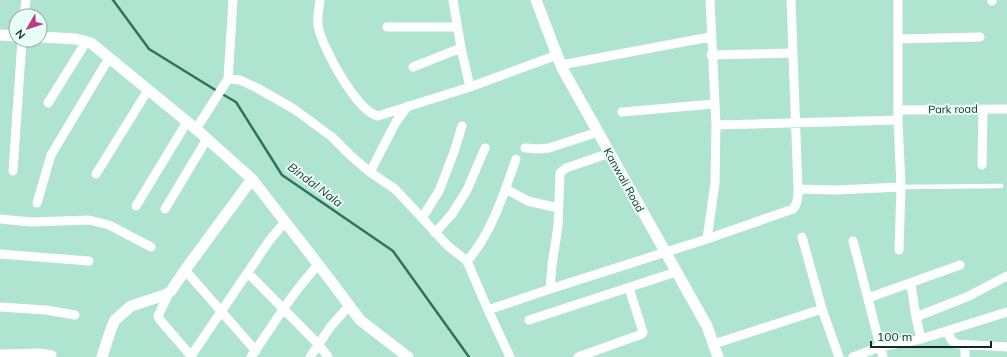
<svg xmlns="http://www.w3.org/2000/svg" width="1007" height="357" font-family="Mulish,sans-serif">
	<rect width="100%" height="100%" fill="#afe5d0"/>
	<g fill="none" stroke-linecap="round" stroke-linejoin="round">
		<!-- stream -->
		<path stroke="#2e735c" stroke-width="2.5" d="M113,0L149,49L217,91
			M222,94L236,102L282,175L393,251L469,357"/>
		<!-- service -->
		<path stroke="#fff" stroke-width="4.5" d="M901,187L1001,186"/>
		<!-- minor -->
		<path stroke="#fff" stroke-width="9" d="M320,0C319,8 317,17 318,25C321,46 357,112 378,116L470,87L557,55
			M453,0L461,48L470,87
			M898,0V120L901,187L899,250
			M992,0V1
			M24,16L26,0
			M387,27H457
			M898,39L980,37
			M711,55L793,53
			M561,65L710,37
			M413,67L461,48
			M228,79L240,80L257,88L294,109L332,137L351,156L370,172L395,189L448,246L467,261L488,310L550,289L707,239L793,209C798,203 798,196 798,189L791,0
			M48,103L86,42
			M899,110L1007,109
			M622,112L714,104
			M716,125L898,120
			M196,129L228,79L233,0
			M525,148L538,149L549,148L598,132
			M982,165L983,109
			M13,171L22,40
			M370,172L396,122L408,106
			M96,174L148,90
			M506,189L528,201L558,208
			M798,189L835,190L901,187
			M37,203L51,155L109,58
			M136,206L187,122
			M165,209L207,139
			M422,218L439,191L454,152L462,126
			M0,219L31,222L89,220L109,225L151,247
			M435,233L452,214L467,190L485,148
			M802,237L822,309L839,357
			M707,239L715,183L716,125L710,0
			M853,241L883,357
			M0,254L89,261
			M467,261C491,235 504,193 516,159
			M185,270L256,351
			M248,273L319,345L328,357
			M911,284L916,317
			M550,289L552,265L558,226L560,173L566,168L610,153
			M169,293L158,316L160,320L192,357
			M868,298L960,265
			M0,307L46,310L75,315
			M488,310L510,357
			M529,320L676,272
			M947,331L952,341L957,344L1007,347
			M921,339L916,317L969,296L1007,276
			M714,344L822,309
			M0,354L40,353L52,355
			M191,356L269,241L285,222
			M251,357C273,325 292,293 318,265
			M310,357L331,326L349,306
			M578,357L642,334L643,332L629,288
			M853,357L880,347L921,339L1007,312
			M965,357V345"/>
		<!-- tertiary -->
		<path stroke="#fff" stroke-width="11" d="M536,0L562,68L707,326L718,357
			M0,35L16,36
			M40,37L76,39L91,43L196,129L252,179L331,281L360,320L408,357
			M102,357L111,329L115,320L131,306L165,295L171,291L185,270L252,179"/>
	</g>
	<g text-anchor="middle" stroke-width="4" stroke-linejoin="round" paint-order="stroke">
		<!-- street labels -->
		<g font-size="11" fill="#132921" stroke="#e9fef5">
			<text transform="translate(953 109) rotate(-1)" y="4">Park road</text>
			<text transform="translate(624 180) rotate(61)" y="4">Kanwali Road</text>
		</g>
		<!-- water labels -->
		<g font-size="12" font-style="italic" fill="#1c372e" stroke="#e9fef5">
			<text transform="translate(315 185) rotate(37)" y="4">Bindal Nala</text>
		</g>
	</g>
	<!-- north arrow -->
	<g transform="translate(28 28) rotate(231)"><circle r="19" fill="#e9fef5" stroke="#93a9a0"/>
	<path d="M0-3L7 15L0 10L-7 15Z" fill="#bb3b85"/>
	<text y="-6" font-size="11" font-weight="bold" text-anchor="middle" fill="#132921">N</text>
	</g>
	<!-- scale -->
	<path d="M871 341v6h120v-6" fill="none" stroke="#132921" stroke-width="2"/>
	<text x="877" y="341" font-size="12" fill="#132921" stroke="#e9fef5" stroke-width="3" paint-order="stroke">100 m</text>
</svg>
